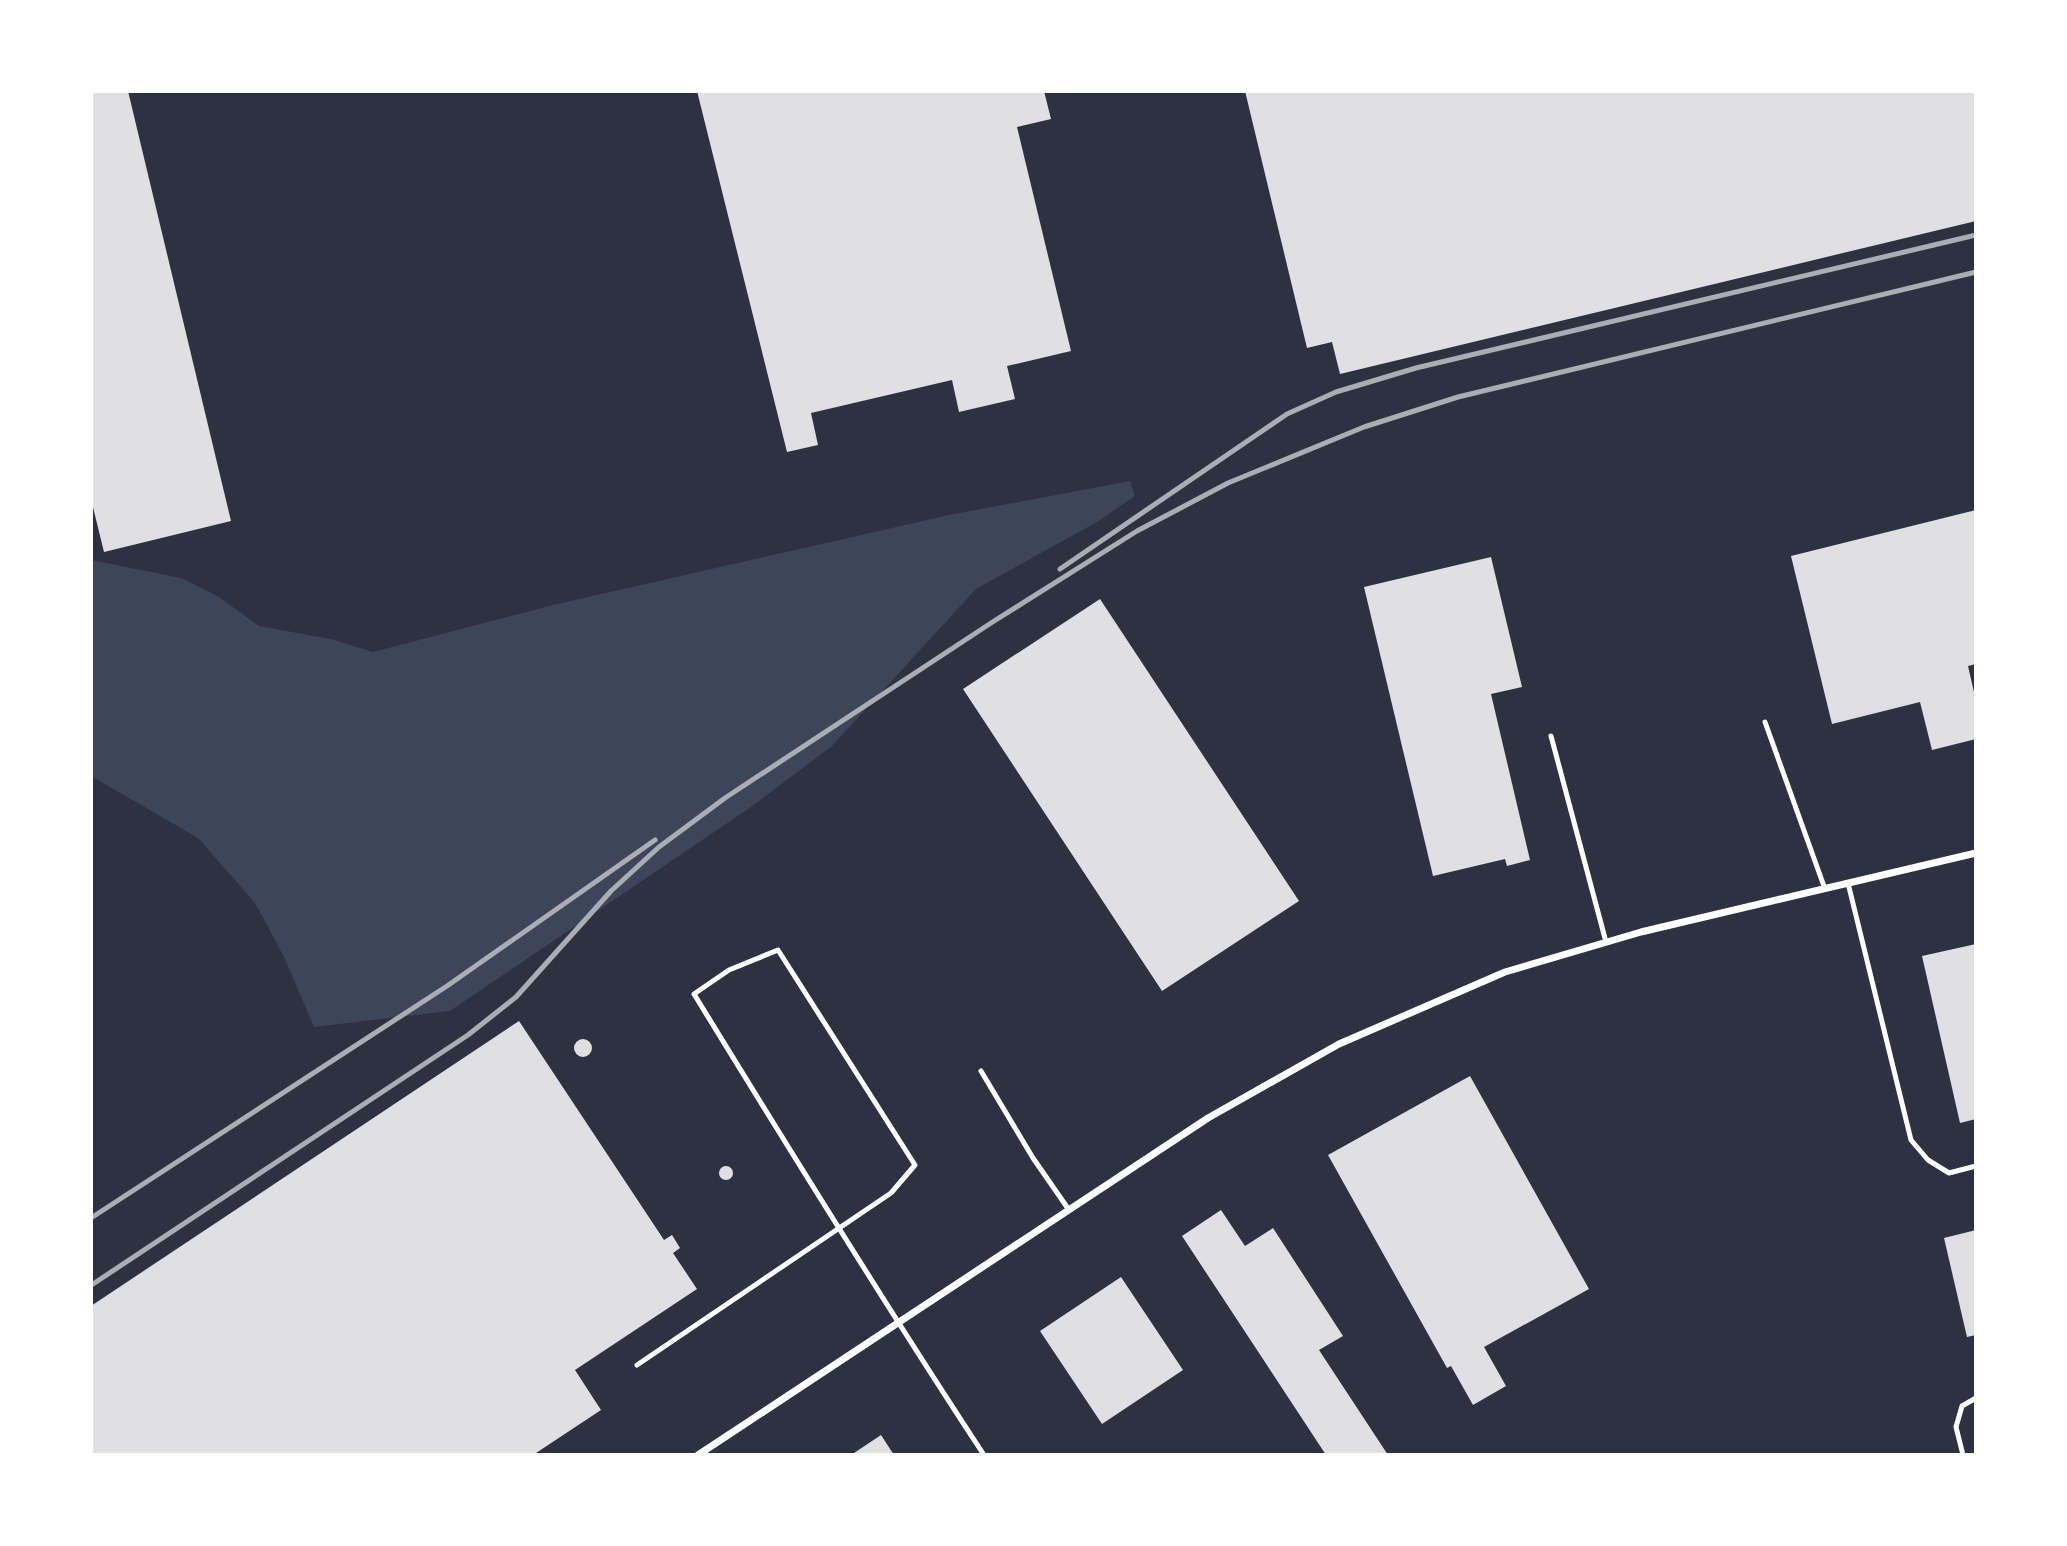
<svg xmlns="http://www.w3.org/2000/svg" width="2067" height="1546" font-family="Rubik,sans-serif">
	<rect width="100%" height="100%" fill="#2d3142"/>
	<!-- green -->
	<path fill="#3c4559" d="M1130,481L1135,496L1097,522L976,589L832,746L751,807L450,1011L314,1027L284,957L255,903L198,838L91,776V560L181,578L219,597L259,626L331,639L373,652L553,605L949,515Z"/>
	<!-- building -->
	<path fill="#e0e0e3" d="M91,91H128L231,521L104,552L91,499Z
		M697,91H1044L1051,119L1017,127L1071,351L1007,366L1015,399L959,412L952,380L811,413L818,445L787,452Z
		M1245,91H1976V221L1340,374L1332,342L1307,348Z
		M1976,510V664L1968,666L1976,701V739L1932,750L1920,702L1832,724L1791,556Z
		M1491,557L1522,687L1491,694L1530,860L1507,866L1505,859L1433,876L1364,587Z
		M1100,599L1299,901L1162,991L963,689Z
		M1976,944V1119L1960,1123L1922,956Z
		M519,1021L664,1240L672,1235L680,1248L673,1253L697,1289L575,1370L601,1410L533,1455H91V1306Z
		M574 1048a9 9 0 1 1 18 0a9 9 0 1 1-18 0Z
		M1470,1076L1589,1289L1484,1347L1506,1386L1473,1405L1451,1366L1447,1368L1328,1155Z
		M719 1173a7 7 0 1 1 14 0a7 7 0 1 1-14 0Z
		M1221,1210L1245,1246L1273,1228L1343,1336L1319,1350L1388,1455H1326L1182,1236Z
		M1976,1230V1335L1967,1337L1944,1238Z
		M1121,1277L1183,1370L1102,1424L1040,1331Z
		M881,1435L894,1455H851Z"/>
	<g fill="none" stroke-linecap="round" stroke-linejoin="round">
		<!-- service -->
		<path stroke="#fff" stroke-width="5" d="M1765,722L1825,889
			M1551,736L1606,942
			M1848,883L1911,1140L1928,1160L1949,1173L1976,1166
			M981,1071L1033,1158L1069,1210
			M637,1365L891,1193L915,1165L778,950L729,970L694,994C789,1149 884,1303 984,1455
			M1963,1455L1956,1427L1962,1406L1976,1398"/>
		<!-- minor -->
		<path stroke="#fff" stroke-width="7" d="M698,1455L1208,1118L1339,1044L1505,972L1641,932L1976,853"/>
		<!-- rail -->
		<path stroke="#abadb3" stroke-width="5" d="M1060,569L1287,414L1336,392L1416,368L1976,235
			M91,1218L447,986L655,840
			M93,1284L468,1035L516,997L611,891L659,847L725,798L991,623L1137,531L1228,483L1364,427L1458,397L1976,272"/>
	</g>
	<!-- border -->
	<rect width="2067" height="1546" fill="none" stroke="#ffffff" stroke-width="186"/>
</svg>
